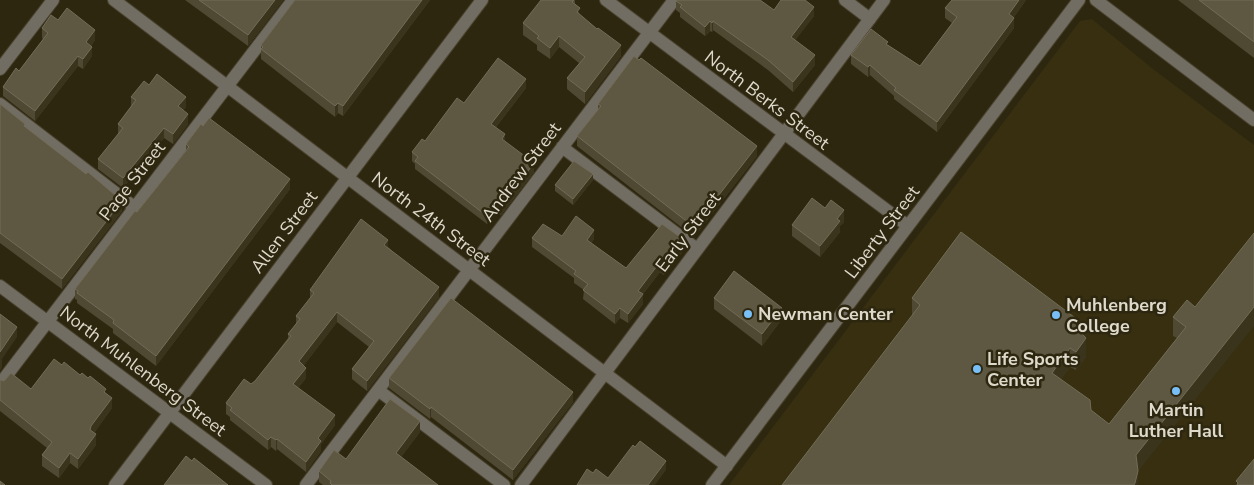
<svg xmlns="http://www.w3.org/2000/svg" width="1254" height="485" font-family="'Nunito Sans',sans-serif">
	<rect width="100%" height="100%" fill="#2e2710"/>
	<!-- built -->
	<path fill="#372f10" d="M1092,19L1153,69L1254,145V485H729L1080,21Z"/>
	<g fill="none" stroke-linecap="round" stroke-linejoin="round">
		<!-- minor casing -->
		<g stroke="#4a432e" stroke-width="14">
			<path id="minor" d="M114,0L727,466
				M606,0L908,226
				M845,0L870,19
				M1096,0L1254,120
				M0,69L53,0
				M0,104L134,207
				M562,147L697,249
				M0,286L266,485
				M0,384L293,0
				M378,390L504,485
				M115,485L482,0
				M306,485L674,0
				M521,485L884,0
				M712,485L1079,0"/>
		</g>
		<!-- minor -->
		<use href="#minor" stroke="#716d63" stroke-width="12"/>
	</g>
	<!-- wall -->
	<path fill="#4f4832" d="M185,0H283L248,46Z
		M295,0H430L343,116L338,113L335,117L261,59V45Z
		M575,0V5L580,15L621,56L585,104L567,89V78L579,63L559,47L550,59L537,50V45L523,35V23Z
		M952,0H1026L1014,17V28L937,132L894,99V96L870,75L868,77L851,64V55L888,45L920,66L952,23L945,18V8Z
		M1178,0H1254V58Z
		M676,1L774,10L814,16L795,40L815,65L793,92L768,70L713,30L712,32L710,31L705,36L680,17V13L676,10Z
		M58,20L95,40L91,46L92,56L83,69L78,66L35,121L3,96V87L19,71L43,39L42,38V28Z
		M149,85L186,107L183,110L188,124L173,144L164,138L123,188L98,169V159L118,134V124L131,106V97Z
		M526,88L496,127L505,142L534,172L501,215L496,212L487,224L415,169V164L412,161V152L425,141L464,103Z
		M0,104L25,127L122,211L62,289L0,243Z
		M598,104L757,156L694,237L577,146V136L598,110Z
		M186,144L290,189L156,366L113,333V329L77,303V300L75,299V289L186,151Z
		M593,180L573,205L555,191V185Z
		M825,208L844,222L840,226V232L820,257L792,236V225Z
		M562,236L594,239L591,243L626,268L684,250L664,275L660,272L643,294V304L628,323L620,318L615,324L583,299L584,290L574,283V278L532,247V238Z
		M388,247L439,297L367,391L352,379V369L369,347L337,322L304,365L306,378L298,388L335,425L321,444V451L306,472L277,449L276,451L271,447L268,450L230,420V417L226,414V403L255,381L288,338V334L296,324V316L310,298V290Z
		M714,298L782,319L762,346L714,309Z
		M912,298L1086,338V357L1076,370L1070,367L1061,379L1091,410L1109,424L1177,338L1173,336V317L1195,307L1138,471V485L912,316Z
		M62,365L80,375L106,393L112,408L94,433L96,445L78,469L70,463L59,478L42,466V455L47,448L0,411V380L31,389Z
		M389,378L573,402L513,480L431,417L430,419L389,388Z
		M420,432L401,457L438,485H323L319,482V471L346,459Z"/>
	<!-- shaded-wall -->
	<path fill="#3b341d" d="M275,0H283L248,46V35Z
		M422,0H430L343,116V106Z
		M1019,0H1026L1009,24V14Z
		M814,7V16L791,46V37Z
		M1014,18V28L937,132V122Z
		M710,21V31L705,36V27Z
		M713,21V30L712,32V23Z
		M95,30V40L86,52V42Z
		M559,36V47L550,59V48Z
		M621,45V56L585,104V92Z
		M92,47V56L83,69V59Z
		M815,55V65L793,92V82Z
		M78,56V66L35,121V111Z
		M870,65V75L868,77V67Z
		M526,79V88L491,133V124Z
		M186,97V107L178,117V106Z
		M338,103V113L335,117V106Z
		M188,114V124L173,144V134Z
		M164,128V138L123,188V178Z
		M505,134V143L502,139Z
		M757,146V156L694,237V227Z
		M534,163V172L501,215V207Z
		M593,174V180L573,205V199Z
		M290,179V189L156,366V356Z
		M122,201V211L62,289V279Z
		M496,204V212L487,224V216Z
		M844,210V222L840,226V232L820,257V246L837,219Z
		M594,230V239L587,249V240Z
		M388,240V250L384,245Z
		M684,240V250L664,275V265Z
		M660,262V272L638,300V291Z
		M439,287V297L367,391V381Z
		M643,294V304L628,323V314Z
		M1254,307V326L1136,474V455Z
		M620,308V318L615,324V314Z
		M782,308V319L762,346V334Z
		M337,312V322L299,372V361Z
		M1086,326V357L1076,370V352L1081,333Z
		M17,327V337L2,359V367L0,371V352Z
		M1070,348V367L1052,392V373Z
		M306,368V378L293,394V384Z
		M573,392V402L513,480V470Z
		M112,398V408L91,437L90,430L91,426Z
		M431,407V417L430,419V409Z
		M335,415V425L321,444V451L306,472V462L318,438Z
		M420,421V432L396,464V453Z
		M96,434V445L78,469V459Z
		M271,437V447L268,450V440Z
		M277,439V449L276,451V440Z
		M70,453V463L59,478V468Z
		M666,461V470L655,485H648Z
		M1138,471V485H1134Z"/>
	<!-- building -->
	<path fill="#5e5842" stroke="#726c58" d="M199,0H275L248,35Z
		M295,0H422L343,106L338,103L335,106L261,49L263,47L261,45Z
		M541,0H574L572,2L580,8L577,12L597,29L598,28L621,45L585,92L567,78L585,57L559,36L550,48L537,38L539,36L523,23Z
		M677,0H760L774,10L781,0H805L814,7L791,37L815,55L793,82L768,60L713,21L712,23L710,21L705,27L680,7L682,5L676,1Z
		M952,0H1019L1009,14L1014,18L937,122L894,90L896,88L870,65L868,67L851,55L871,29L888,42L886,44L920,66L957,17L945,8Z
		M1199,0H1254V42Z
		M67,8L95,30L86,42L92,47L83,59L78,56L35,111L3,87L16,68L19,71L48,33L42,28L51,15L58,20Z
		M634,56L639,60L641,58L757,146L694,227L577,136L601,106L598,104Z
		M498,58L526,79L491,124L505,134L502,139L534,163L501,207L496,204L487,216L415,161L418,157L412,152L422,139L425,141L457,98L464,103Z
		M157,74L186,97L178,106L188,114L173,134L164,128L123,178L98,159L123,128L118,124L136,100L131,97L144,81L149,85Z
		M0,104L25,124L24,126L86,174L88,172L122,201L62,279L0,233Z
		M209,118L290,179L156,356L113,323L114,320L77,293L78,291L75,289L135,211L137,212L189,147L186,144L201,124L203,126Z
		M574,161L593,174L573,199L555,185Z
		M812,198L825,208L831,200L844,210L837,219L840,221L820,246L792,225Z
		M576,216L594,230L587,240L626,268L662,224L684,240L664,265L660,262L638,291L643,294L628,314L620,308L615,314L583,290L588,284L574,274L576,271L532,238L543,224L562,236Z
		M361,219L388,240L384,245L439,287L367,381L352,369L374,341L337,312L299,361L306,368L293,384L335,415L318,438L321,441L306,462L277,439L276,440L271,437L268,440L230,410L232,408L226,403L244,379L251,384L255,381L291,336L288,334L300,319L296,316L314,293L310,290Z
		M961,232L1086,326L1081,333L1086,338L1076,352L1070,348L1052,373L1090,400L1091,410L1109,424L1186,327L1173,317L1187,300L1195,307L1254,233V307L1136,455L1138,471L1135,483L1134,485H782L920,305L912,298Z
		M734,271L782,308L762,334L714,298Z
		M451,298L573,392L513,470L431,407L430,409L389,378Z
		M0,314L17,327L0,352Z
		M54,359L62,365L64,362L80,375L82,373L88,378L90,376L106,389L104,392L112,398L91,426L90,430L96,434L78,459L70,453L59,468L42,455L52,442L0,400V380L4,381L11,373L31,389Z
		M390,399L420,421L396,453L438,485H332L330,483L331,481L319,471L334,450L346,459Z
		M640,441L666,461L648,485H577L587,469L593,473L596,469L608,478L633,445L635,447Z
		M186,456L192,461L194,458L228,485H164Z
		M1254,459V485H1237L1238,483L1236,481Z
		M0,481L5,485H0Z"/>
	<!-- markers -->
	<g fill="#78bff7" stroke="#2e2710" stroke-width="2">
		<circle cx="748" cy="314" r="5"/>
		<circle cx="1056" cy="315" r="5"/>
		<circle cx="977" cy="369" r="5"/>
		<circle cx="1176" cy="391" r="5"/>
	</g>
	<g text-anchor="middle" stroke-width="5" stroke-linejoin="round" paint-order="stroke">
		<!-- street labels -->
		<g font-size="18" fill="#ddd9cb" stroke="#2e2710">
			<text transform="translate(767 100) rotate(37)" y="6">North Berks Street</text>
			<text transform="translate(521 172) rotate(-53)" y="6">Andrew Street</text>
			<text transform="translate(132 181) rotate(-52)" y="6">Page Street</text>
			<text transform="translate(431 219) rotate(37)" y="6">North 24th Street</text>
			<text transform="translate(284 232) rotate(-53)" y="6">Allen Street</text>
			<text transform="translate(688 232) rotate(-53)" y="6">Early Street</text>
			<text transform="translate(882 232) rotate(-53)" y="6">Liberty Street</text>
			<text transform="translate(143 371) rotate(37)" y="6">North Muhlenberg Street</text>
		</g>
		<!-- poi labels -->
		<g font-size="18" font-weight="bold" fill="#ddd9cb" stroke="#2e2710" text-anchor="start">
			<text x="1066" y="311">Muhlenberg<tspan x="1066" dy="21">College</tspan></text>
			<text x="758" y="320">Newman Center</text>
			<text x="987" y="365">Life Sports<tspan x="987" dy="21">Center</tspan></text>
			<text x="1176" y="416" text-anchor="middle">Martin<tspan x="1176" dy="21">Luther Hall</tspan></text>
		</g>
	</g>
</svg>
